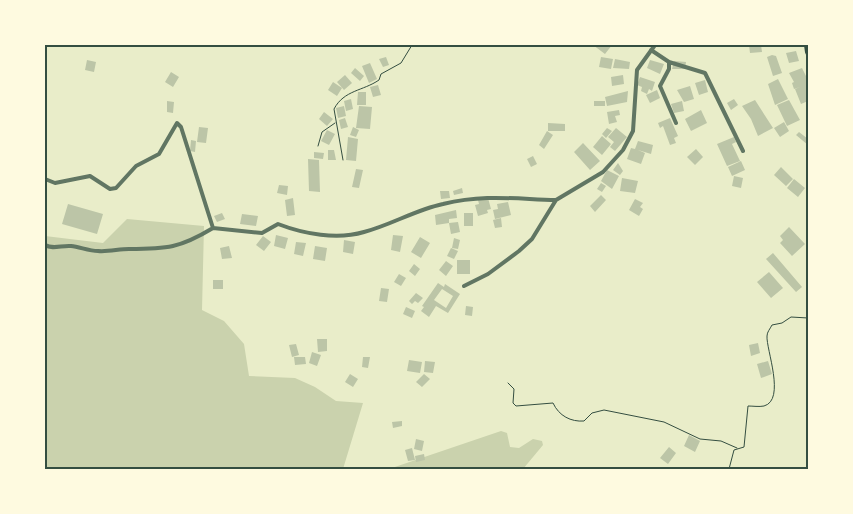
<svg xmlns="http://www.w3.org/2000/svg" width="853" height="514" font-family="'Open Sans',sans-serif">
	<rect width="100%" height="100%" fill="#e9edc9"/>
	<!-- green -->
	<path fill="#cad2ad" d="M127,219L204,226L202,310L224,321L244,344L249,376L295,378L315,387L336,401L363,403L343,469H45V236L103,243Z
		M501,431L507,433L510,447L519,448L533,439L542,441L543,445L523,469H389Z"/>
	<!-- building -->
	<path fill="#bcc5a7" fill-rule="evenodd" d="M593,45H612L605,54Z
		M749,45H761L762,52L750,53Z
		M796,51L799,61L789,63L786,53Z
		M772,55L776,56L782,73L773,76L767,57Z
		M386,57L389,65L383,67L379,59Z
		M601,57L613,59L611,69L599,67Z
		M615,59L630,62L629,69L613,68Z
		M87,60L96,62L94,72L85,70Z
		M650,60L664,64L660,74L647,68Z
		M674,61L686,62L685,69H672Z
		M370,63L377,79L369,83L362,66Z
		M355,68L364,76L360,81L351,73Z
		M802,68L808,80V101L801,104L795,89L800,87L794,89L792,83L794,82L789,73Z
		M171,72L179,77L173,87L165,82Z
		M345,75L352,83L344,90L337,82Z
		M623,75L624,84L612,86L611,77Z
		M640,77L655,82L652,91L649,89L647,94L641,91L642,87L637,85Z
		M778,79L788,99L775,105L768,84Z
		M705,80L708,92L699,95L695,83Z
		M333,82L342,88L337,96L328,90Z
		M378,85L381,95L373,97L370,87Z
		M690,86L694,99L684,102L677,90Z
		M657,90L660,98L650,103L646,95Z
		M628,91L627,102L607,106L605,97Z
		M358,92H366V105H357Z
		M351,99L353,109L346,111L344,101Z
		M734,99L738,105L731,110L727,103Z
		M755,100L773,128L758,136L751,119L742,106Z
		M789,100L800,120L787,126L777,105Z
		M167,101L174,102L173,113L167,112Z
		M594,101H605V106H594Z
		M682,101L684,111L674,113L671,104Z
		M344,106L346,116L338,118L336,108Z
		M359,106L372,107L370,129L356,128Z
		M619,110L620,115L615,116L617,122L609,124L607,112Z
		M701,110L707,123L691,131L685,119Z
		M324,112L333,119L327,126L319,119Z
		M345,118L348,127L341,129L339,120Z
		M670,118L678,136L674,138L676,143L670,145L663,126L660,128L658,123Z
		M784,122L789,131L780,137L774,128Z
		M548,123L565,124V131H548Z
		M199,127L208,128L206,143L197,142Z
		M353,127L359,130L356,137L350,135Z
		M607,128L612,131L606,138L602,134Z
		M616,128L627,137L615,151L610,147L614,142L608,137Z
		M327,130L335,134L329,145L321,141Z
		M547,131L553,135L544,149L539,145Z
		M799,132L808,139V145L796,135Z
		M602,136L611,144L602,155L593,147Z
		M348,137L358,139L356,161L346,160Z
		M734,137L736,142L732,144L740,161L727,166L717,144Z
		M191,140L196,141L195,152L190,151Z
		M638,141L653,145L651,154L638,150L645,153L641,164L627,159L631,148L635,149Z
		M583,143L600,161L590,170L574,152Z
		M696,149L703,157L695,165L687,157Z
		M328,150H334L336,160H328Z
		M314,152L324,153L323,159L314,158Z
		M533,156L537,164L531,167L527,159Z
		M308,159L319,160L320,192L309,191Z
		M741,161L745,170L732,176L728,167Z
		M618,163L623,171L620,175L613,170Z
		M781,167L793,179L786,186L774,175Z
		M356,169L363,170L359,188L352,187Z
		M607,170L619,176L612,189L601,181Z
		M734,176L743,178L741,188L732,186Z
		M622,178L638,181L635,193L620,191Z
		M794,179L805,188L798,197L787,188Z
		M601,183L606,186L602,192L597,189Z
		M279,185L288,186L287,195L277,193Z
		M462,188L463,193L454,195L453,191Z
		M440,191H449L450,198L441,199Z
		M601,195L606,200L595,212L590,206Z
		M293,198L295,215L287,216L285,200Z
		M488,198L491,209L487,210L488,213L478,216L475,205L479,204L478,200Z
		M635,199L643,203L640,207L643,209L639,216L629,210Z
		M508,202L511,215L495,219L493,210L498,209L497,204Z
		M68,204L103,214L97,234L62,224Z
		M456,210L457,218L449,219V223L436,225L435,215Z
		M222,213L225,219L217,222L214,216Z
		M464,213H473V226H464Z
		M242,214L258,216L256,226L240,224Z
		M501,218L502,227L495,228L493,220Z
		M458,222L460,232L451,234L449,223Z
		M789,227L805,244L792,256L780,243L783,240L780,236Z
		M276,235L288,238L285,249L274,246Z
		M393,235L403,236L400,252L391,250Z
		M263,236L271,242L264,251L256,245Z
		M420,237L430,243L421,258L411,252Z
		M454,238L460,240L458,249L452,248Z
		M344,240L355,242L353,254L343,252Z
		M296,242L306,243L303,256L294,254Z
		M229,246L232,258L222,259L220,248Z
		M315,246L327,248L325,261L313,259Z
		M451,248L458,251L454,259L447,256Z
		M773,253L802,287L796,292L766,259Z
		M457,260H470V274H457Z
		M446,261L453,266L446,276L439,270Z
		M414,264L420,269L415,276L409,271Z
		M769,272L783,288L771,298L757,282Z
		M399,274L406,278L401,286L394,282Z
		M213,280H223V289H213Z
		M438,283L444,287L445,284L460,294L448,313L436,306L429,317L421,311L424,307L422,306ZM442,289L453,296L446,308L434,300Z
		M381,288L389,289L387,302L379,301Z
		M416,293L423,298L418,303L415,301L412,304L409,301Z
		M466,306L473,307L472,316L465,315Z
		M406,307L415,311L412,318L403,314Z
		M317,339H327V351L318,352Z
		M758,343L760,353L751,356L749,345Z
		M296,344L299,355L292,357L289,345Z
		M312,352L321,355L317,366L309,363Z
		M294,357H305L306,364L295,365Z
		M363,357H370L368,368L362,367Z
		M409,360L422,362L420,373L407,371Z
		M425,361L435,362L433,373L424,372Z
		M768,361L772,374L761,378L757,364Z
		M350,374L358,379L353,387L345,382Z
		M424,374L430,379L422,387L416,382Z
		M402,421V426L393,428L392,422Z
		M689,435L700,441L695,452L684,446Z
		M416,439L424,441L422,451L414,449Z
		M669,447L676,453L668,464L660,458Z
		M412,448L415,460L408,461L405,450Z
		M424,454L425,460L416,462L415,456Z"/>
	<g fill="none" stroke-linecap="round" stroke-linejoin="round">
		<!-- path -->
		<path stroke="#344e41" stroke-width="1" d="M318,146L322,132L335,123
			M343,160L334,109C344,90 363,91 379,80L381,74L401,63L412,45
			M508,383L514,389L513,403L516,406L553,403C559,416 571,422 584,421L592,413L604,410L664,422L700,439L721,441L737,448
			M729,469L734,450L744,447L748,406C753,406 759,407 764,406C786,400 766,349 767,336C767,332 770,329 772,325L782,323L791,317L808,318"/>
		<!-- minor -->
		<path stroke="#617663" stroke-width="4" d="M651,50L669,62V69L660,86L676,123
			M669,62L705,73L743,151
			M45,179L55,183L90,176L110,189L116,188L136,166L159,154L177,123L181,127L213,228
			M213,228L262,233L278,224C304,234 337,240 364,232C391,225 415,210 443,204C484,194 515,199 556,200
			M45,245C53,250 62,245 71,246C80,247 89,251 98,251C108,252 119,249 129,249C167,249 180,248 213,228
			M464,286L488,274L519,251L532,239L556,200L603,172L623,150L633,131L637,70L655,45"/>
		<!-- primary -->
		<path stroke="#344e41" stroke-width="6" d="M807,45L808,52"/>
	</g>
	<!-- border -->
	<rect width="853" height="514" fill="none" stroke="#fefae0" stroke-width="92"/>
	<rect x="46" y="46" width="761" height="422" fill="none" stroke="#344e41" stroke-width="2"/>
</svg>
